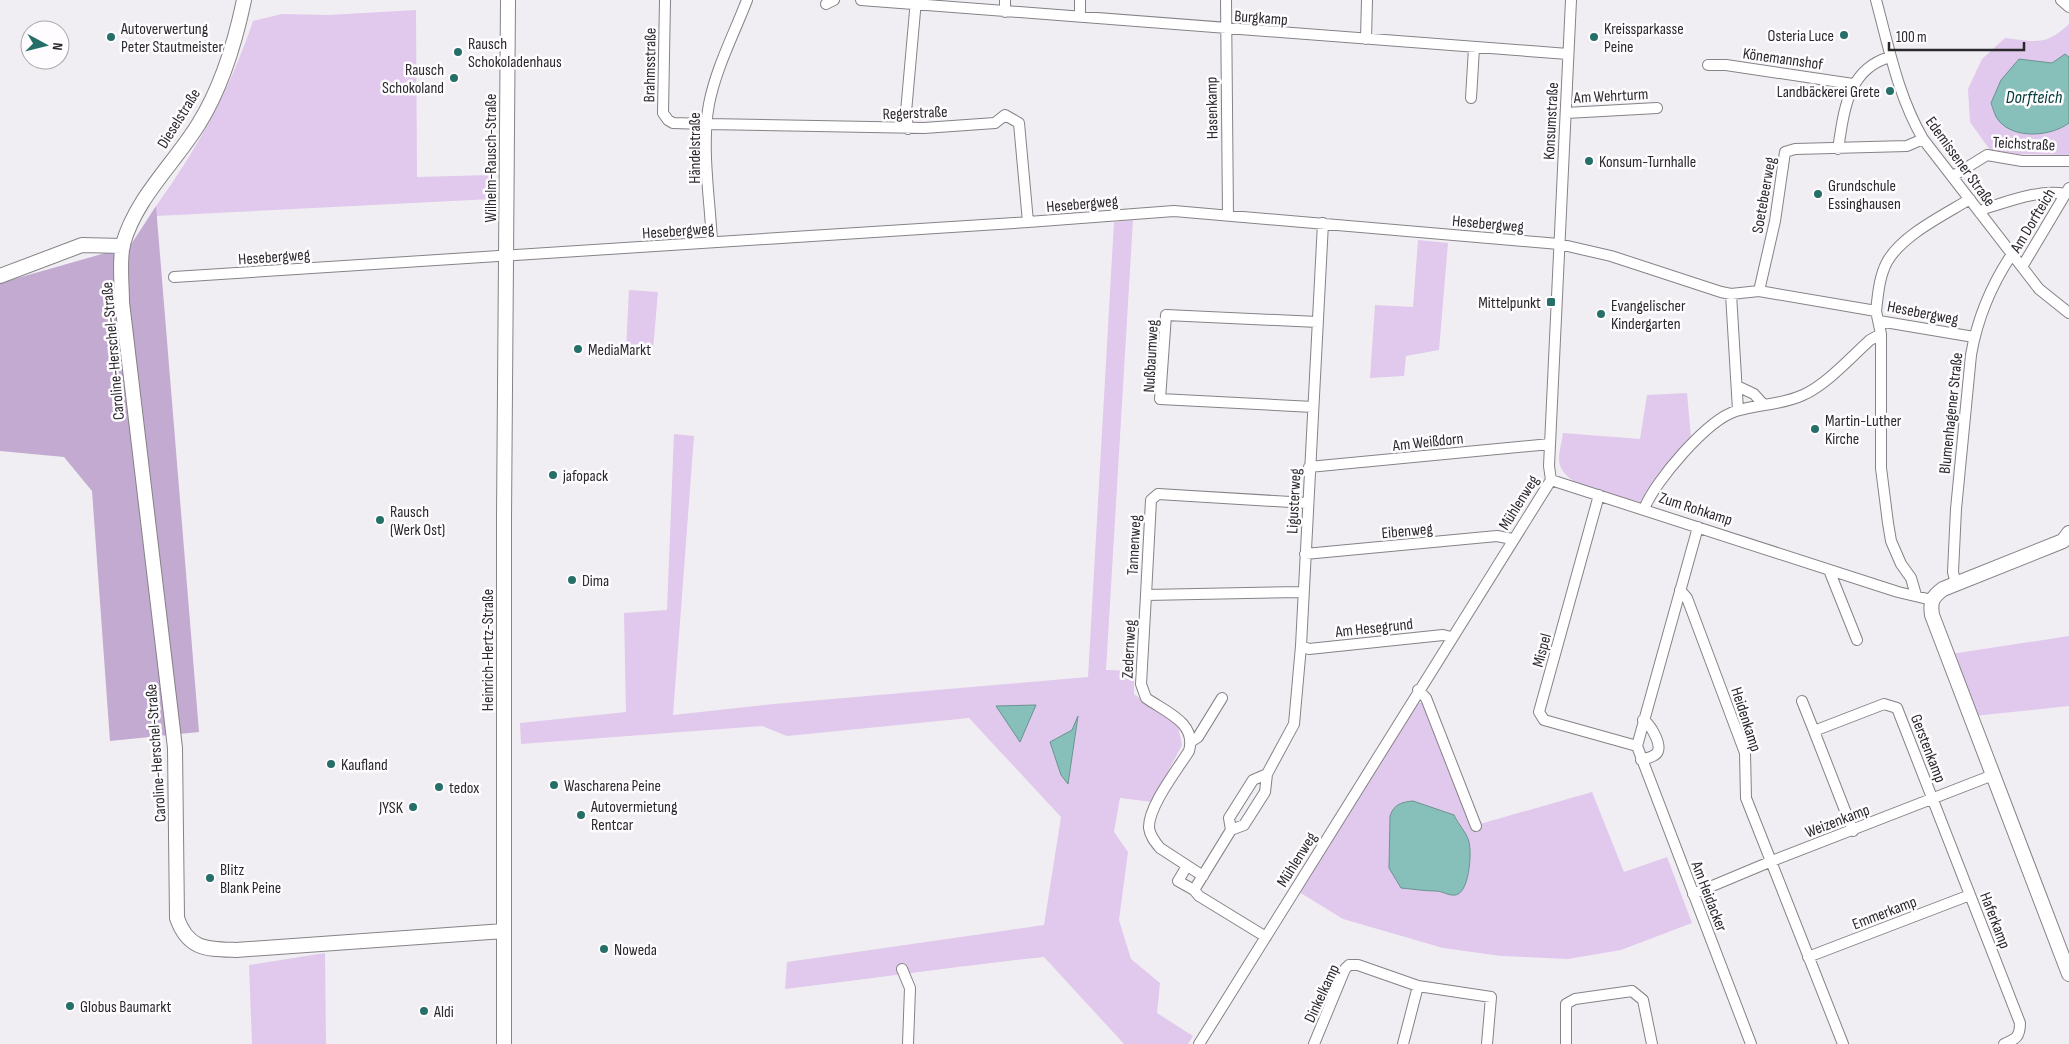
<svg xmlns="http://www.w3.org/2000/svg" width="2069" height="1044" font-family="'Sofia Sans Condensed',sans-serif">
	<rect width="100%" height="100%" fill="#f1eef3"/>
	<!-- green -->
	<path fill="#e0c9ec" d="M416,10L417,177L492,175V199L156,216V206C198,148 230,89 253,21L282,14L328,15Z
		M2069,24V155L2018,154L1990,150L1970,122L1968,89L1982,59L2005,38C2035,41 2045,47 2069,24Z
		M1133,220L1106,670L1134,671V694L1178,726L1182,745L1152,802L1120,798L1114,832L1128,852L1119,920L1131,959L1160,983L1157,1013L1193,1036L1188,1044H1124L1044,957C957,966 872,979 785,989L787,962L1044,925L1061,817L969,718L787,736L762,726L521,744L520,723L626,712L624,613L667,610L674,434L694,436L673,715L774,704L1088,677L1114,222Z
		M1418,240L1448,243L1439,350L1406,356L1404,376L1370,378L1375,305L1413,307Z
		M629,290L658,292L653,350L626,349Z
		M1687,393L1691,437L1640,502C1618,496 1561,489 1559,460C1559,451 1562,441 1563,433L1640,439L1647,395Z
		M2069,636V706L1974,716L1951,654Z
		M1418,702L1422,703L1427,710L1473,826L1592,792L1624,872L1667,857L1692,923L1621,950L1568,959L1501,956L1443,948L1343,919L1299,892Z
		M325,953L326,1044H252L249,965Z"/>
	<!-- forest -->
	<path fill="#c3aad0" d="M156,206L199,732L110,741L92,491L64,457L0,451V283L130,246Z"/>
	<!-- water -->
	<path fill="#87c0ba" stroke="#6b938f" d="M2065,54L2069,57V123C2052,136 2015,140 1999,121C1995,117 1993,108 1991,103L2001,80L2019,59L2052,63Z
		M1036,705L1020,742L996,706Z
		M1078,716L1068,784L1061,775L1050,742L1072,730Z
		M1413,801L1454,815C1458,824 1467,833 1469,842C1472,854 1469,894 1455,895C1449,896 1442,891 1436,891C1424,891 1413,889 1401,888L1389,868L1390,816C1394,804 1402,802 1413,801Z"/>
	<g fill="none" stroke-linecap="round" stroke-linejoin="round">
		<!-- street casing -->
		<g stroke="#868287" stroke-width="12">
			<path id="street" d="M665,0L663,113L668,120L673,123L707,124L924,128L995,123L1005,115L1019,123L1028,222
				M861,0L1568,54
				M1005,0V12
				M1080,0V17
				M1226,0L1228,215
				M1876,0C1889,48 1898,96 1923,139L2039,289L2069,313
				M2061,0L2069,7
				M826,4L834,0
				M1366,39L1367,0
				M1708,65H1726L1853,84
				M1471,98L1474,48
				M1566,113L1657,108
				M908,129L906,112L916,0
				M1838,149C1844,112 1847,69 1890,57
				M1953,176L1987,155L2022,161H2069
				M1980,213L1986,208C2010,201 2040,189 2065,194
				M712,242C710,199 701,147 709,104C716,68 734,34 747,0
				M2022,267L2069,188
				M174,277L1028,222L1174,211L1559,244L1611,256L1721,292L1731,294L1759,291L1876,311L1881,334V468L1888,523L1891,541L1901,564L1911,578L1916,595
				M1759,291L1775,221L1785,152L1795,149L1907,146L1923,139
				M1731,294L1738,410
				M1876,311C1878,295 1879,277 1887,262C1902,235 1944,215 1970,199
				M1879,321L1974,337
				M1737,386L1754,394L1763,404
				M1313,407L1160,399L1166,315L1318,322
				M1309,467L1550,444
				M1551,480L1898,592L1932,600
				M1599,495L1539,712L1544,720L1637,746
				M1644,509C1655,481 1707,420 1736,411C1758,404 1782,405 1803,395C1826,385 1851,357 1870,340L1881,334
				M1698,527L1637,746L1751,1044
				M1305,554L1497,536L1512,539
				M1829,570L1857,640
				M1956,584L1953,572L1956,509L1971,355C1977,320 1992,284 2012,254
				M1680,590L1687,598L1745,753L1746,798L1843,1044
				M1302,592L1146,595L1151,500L1158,494L1307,503
				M1146,595L1141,684L1146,698C1166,712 1197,723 1189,751C1177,770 1148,807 1149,828C1150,836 1155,842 1160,848L1203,876
				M1301,646L1309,649L1443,635L1451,637
				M1418,690L1426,698L1476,826
				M1802,701L1814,731
				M1192,741L1198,737L1222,698
				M1641,760C1646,758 1656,757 1658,751C1661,743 1650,723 1643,720
				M1231,830L1229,818L1253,780L1267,774
				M1853,831L1814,731L1884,704L1897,708L2020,1023C2020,1037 2016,1039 2004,1044
				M1187,866L1178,881L1194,890
				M1693,894L1772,861L1993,775
				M1266,937L1199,896L1194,890L1231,830L1244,825L1265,792L1267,774L1294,724L1301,646L1323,223
				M1808,957L1970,895
				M902,969L910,988L908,1044
				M1199,1044L1551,480L1549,466L1571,0
				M1314,1044L1345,969L1349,965H1358L1418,986L1491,997L1487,1044
				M1403,1044L1418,986
				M1566,1044V1004L1575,999L1632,991L1643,1000L1652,1044"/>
		</g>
		<!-- secondary casing -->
		<g stroke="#868287" stroke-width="16">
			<path id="secondary" d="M244,0C235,43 222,87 198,125C173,165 136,198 123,244C119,261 122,284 122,302L175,748L177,918C188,950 207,949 236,950L504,931
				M0,276L82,245L123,246
				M2069,533L2063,541L1943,589C1932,597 1930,602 1932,615L2069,974
				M504,1044V519L508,0"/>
		</g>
		<!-- street -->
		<use href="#street" stroke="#fff" stroke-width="10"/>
		<!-- secondary -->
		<use href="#secondary" stroke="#fff" stroke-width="14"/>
	</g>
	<!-- markers -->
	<g fill="#256f68" stroke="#fefcff" stroke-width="2">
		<circle cx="1844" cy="35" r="5"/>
		<circle cx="111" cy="37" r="5"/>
		<circle cx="1594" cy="37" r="5"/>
		<circle cx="458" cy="52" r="5"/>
		<circle cx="454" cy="78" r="5"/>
		<circle cx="1890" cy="91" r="5"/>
		<circle cx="1589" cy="161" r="5"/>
		<circle cx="1818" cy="194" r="5"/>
		<rect x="1546" y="297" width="10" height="10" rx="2.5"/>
		<circle cx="1601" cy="314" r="5"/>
		<circle cx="578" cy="349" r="5"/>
		<circle cx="1815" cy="429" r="5"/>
		<circle cx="553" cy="475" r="5"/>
		<circle cx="380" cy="520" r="5"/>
		<circle cx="572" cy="580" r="5"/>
		<circle cx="331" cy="764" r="5"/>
		<circle cx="554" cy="785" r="5"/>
		<circle cx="439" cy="787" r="5"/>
		<circle cx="413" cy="807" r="5"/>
		<circle cx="581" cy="815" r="5"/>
		<circle cx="210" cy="878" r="5"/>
		<circle cx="604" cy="949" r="5"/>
		<circle cx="70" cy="1006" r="5"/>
		<circle cx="424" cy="1011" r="5"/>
	</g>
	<g text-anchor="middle" stroke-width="5" stroke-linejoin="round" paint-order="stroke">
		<!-- street labels -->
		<g font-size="16" fill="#2a292b" stroke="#fefcff">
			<text transform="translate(1261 17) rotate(4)" y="6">Burgkamp</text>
			<text transform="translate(1783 58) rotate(8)" y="6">Könemannshof</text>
			<text transform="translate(649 65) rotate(-89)" y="6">Brahmsstraße</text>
			<text transform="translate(1611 95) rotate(-3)" y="6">Am Wehrturm</text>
			<text transform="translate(1211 108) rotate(-91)" y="6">Hasenkamp</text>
			<text transform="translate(915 112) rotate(-2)" y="6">Regerstraße</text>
			<text transform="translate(178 118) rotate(-58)" y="6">Dieselstraße</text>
			<text transform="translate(1550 121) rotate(-87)" y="6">Konsumstraße</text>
			<text transform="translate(2024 143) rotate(3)" y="6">Teichstraße</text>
			<text transform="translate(694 148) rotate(-90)" y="6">Händelstraße</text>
			<text transform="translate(490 158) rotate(-90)" y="6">Wilhelm-Rausch-Straße</text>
			<text transform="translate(1961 161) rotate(54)" y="6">Edemissener Straße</text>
			<text transform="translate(1763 195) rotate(-80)" y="6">Soetebeerweg</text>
			<text transform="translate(1082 203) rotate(-5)" y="6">Hesebergweg</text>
			<text transform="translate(2032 220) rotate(-59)" y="6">Am Dorfteich</text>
			<text transform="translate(1488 223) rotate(5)" y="6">Hesebergweg</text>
			<text transform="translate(678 230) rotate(-4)" y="6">Hesebergweg</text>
			<text transform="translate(274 256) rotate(-4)" y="6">Hesebergweg</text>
			<text transform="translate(1923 312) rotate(11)" y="6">Hesebergweg</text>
			<text transform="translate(112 351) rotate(-95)" y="6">Caroline-Herschel-Straße</text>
			<text transform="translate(1150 356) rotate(-87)" y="6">Nußbaumweg</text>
			<text transform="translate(1950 413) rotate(-84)" y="6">Blumenhagener Straße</text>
			<text transform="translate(1428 441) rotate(-6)" y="6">Am Weißdorn</text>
			<text transform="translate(1293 501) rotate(-87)" y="6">Ligusterweg</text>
			<text transform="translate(1518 502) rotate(-58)" y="6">Mühlenweg</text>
			<text transform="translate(1696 508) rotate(18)" y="6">Zum Rohkamp</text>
			<text transform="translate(1407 530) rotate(-5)" y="6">Eibenweg</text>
			<text transform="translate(1133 545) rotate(-87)" y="6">Tannenweg</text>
			<text transform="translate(1374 627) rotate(-6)" y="6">Am Hesegrund</text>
			<text transform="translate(1128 649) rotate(-87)" y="6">Zedernweg</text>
			<text transform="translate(487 650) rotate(-90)" y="6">Heinrich-Hertz-Straße</text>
			<text transform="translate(1541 650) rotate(-75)" y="6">Mispel</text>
			<text transform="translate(1747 719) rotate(72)" y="6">Heidenkamp</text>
			<text transform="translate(1929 748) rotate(69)" y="6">Gerstenkamp</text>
			<text transform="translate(155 753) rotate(-94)" y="6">Caroline-Herschel-Straße</text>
			<text transform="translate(1837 820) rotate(-21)" y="6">Weizenkamp</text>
			<text transform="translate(1296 859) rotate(-58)" y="6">Mühlenweg</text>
			<text transform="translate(1710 896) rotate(69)" y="6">Am Heidacker</text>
			<text transform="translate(1884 912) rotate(-21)" y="6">Emmerkamp</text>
			<text transform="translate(1996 920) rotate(69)" y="6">Haferkamp</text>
			<text transform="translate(1321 993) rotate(-65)" y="6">Dinkelkamp</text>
		</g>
		<!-- poi labels -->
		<g font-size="16" fill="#2a292b" stroke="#fefcff" text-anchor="start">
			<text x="121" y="34">Autoverwertung<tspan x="121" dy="18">Peter Stautmeister</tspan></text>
			<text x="1604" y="34">Kreissparkasse<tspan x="1604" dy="18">Peine</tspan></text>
			<text x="1834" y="41" text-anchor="end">Osteria Luce</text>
			<text x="468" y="49">Rausch<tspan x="468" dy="18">Schokoladenhaus</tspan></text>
			<text x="444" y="75" text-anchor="end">Rausch<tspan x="444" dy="18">Schokoland</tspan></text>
			<text x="1880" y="97" text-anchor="end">Landbäckerei Grete</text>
			<text x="1599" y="167">Konsum-Turnhalle</text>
			<text x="1828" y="191">Grundschule<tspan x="1828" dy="18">Essinghausen</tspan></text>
			<text x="1541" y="308" text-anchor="end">Mittelpunkt</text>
			<text x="1611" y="311">Evangelischer<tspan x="1611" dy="18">Kindergarten</tspan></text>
			<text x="588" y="355">MediaMarkt</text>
			<text x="1825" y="426">Martin-Luther<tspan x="1825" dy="18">Kirche</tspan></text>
			<text x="563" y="481">jafopack</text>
			<text x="390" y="517">Rausch<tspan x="390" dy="18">(Werk Ost)</tspan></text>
			<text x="582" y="586">Dima</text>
			<text x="341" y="770">Kaufland</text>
			<text x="564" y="791">Wascharena Peine</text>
			<text x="449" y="793">tedox</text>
			<text x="591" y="812">Autovermietung<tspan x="591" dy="18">Rentcar</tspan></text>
			<text x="403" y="813" text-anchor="end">JYSK</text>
			<text x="220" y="875">Blitz<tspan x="220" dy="18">Blank Peine</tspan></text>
			<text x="614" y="955">Noweda</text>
			<text x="80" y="1012">Globus Baumarkt</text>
			<text x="434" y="1017">Aldi</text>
		</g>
		<!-- water labels -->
		<g font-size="18" font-style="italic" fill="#023a36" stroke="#fefcff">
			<text x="2034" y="103">Dorfteich</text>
		</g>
	</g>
	<!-- north arrow -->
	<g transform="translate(45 45) rotate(97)"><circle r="24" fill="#fefcff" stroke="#a9a8aa"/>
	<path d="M0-4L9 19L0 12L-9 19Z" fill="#256f68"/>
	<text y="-8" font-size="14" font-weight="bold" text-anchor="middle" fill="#2a292b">N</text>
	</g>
	<!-- scale -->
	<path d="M1889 42v8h135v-8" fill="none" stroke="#2a292b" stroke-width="2.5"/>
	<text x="1896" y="42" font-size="15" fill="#2a292b" stroke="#fefcff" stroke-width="4" paint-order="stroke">100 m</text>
</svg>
